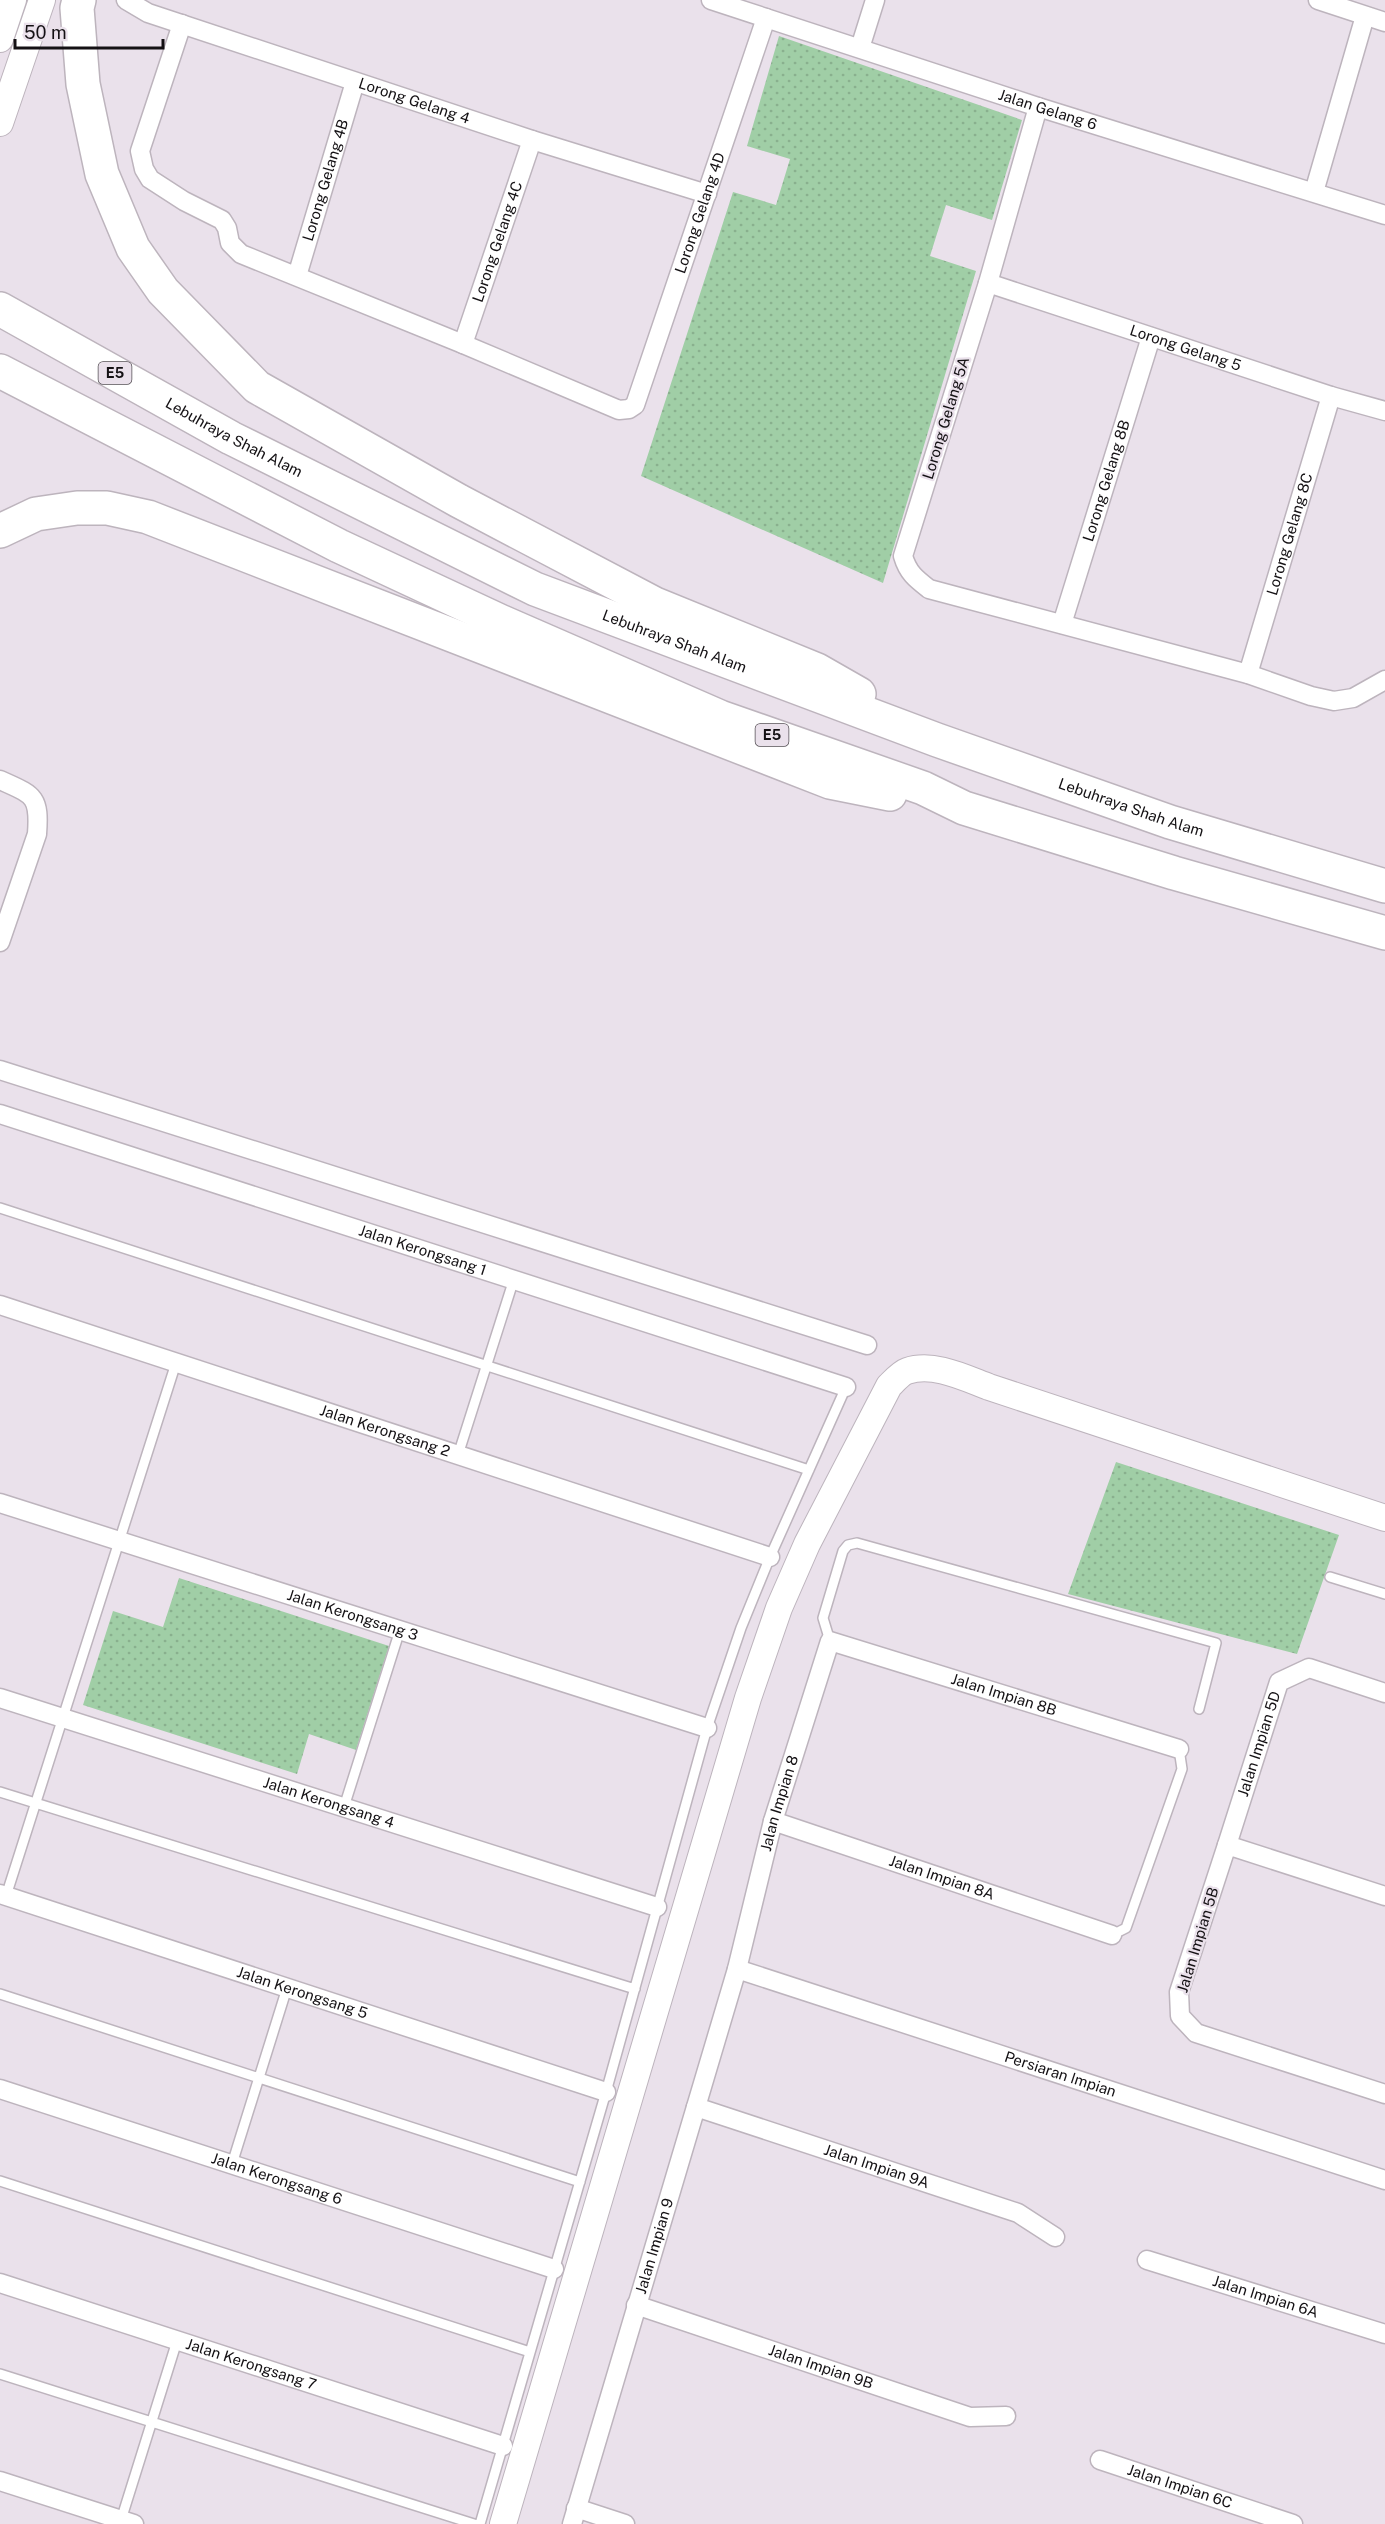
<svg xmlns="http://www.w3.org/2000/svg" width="1385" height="2524" font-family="'Public Sans',sans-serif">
	<defs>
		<pattern id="grass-dots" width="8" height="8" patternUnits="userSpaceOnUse" patternTransform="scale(1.5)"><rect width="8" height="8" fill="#a0cea6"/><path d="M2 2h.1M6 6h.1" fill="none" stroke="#89b08e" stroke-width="1.8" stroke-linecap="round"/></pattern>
	</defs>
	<rect width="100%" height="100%" fill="#eae1eb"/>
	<!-- grass -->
	<path fill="url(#grass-dots)" d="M779,36L1022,120L992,220L946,205L930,256L976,271L883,583L641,476L733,192L776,205L790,159L747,146Z
		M1116,1462L1339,1535L1297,1654L1068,1594Z
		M179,1578L389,1646L356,1750L309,1734L297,1774L83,1705L113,1611L163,1627Z"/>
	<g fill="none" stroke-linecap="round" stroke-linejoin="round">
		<!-- lane casing -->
		<g stroke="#bdb4bd" stroke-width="12">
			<path id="lane" d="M0,1208L809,1470
				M458,1455L514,1279
				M1330,1577L1385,1594
				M830,1641L823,1618L843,1551L848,1545L857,1543L1216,1643L1199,1709
				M0,1792L635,1989
				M344,1807L400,1630
				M6,1896L176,1363
				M1112,1935L1126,1928L1182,1769L1179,1749
				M0,1994L580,2182
				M232,2164L287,1988
				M0,2181L530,2352
				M0,2374L474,2524
				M121,2520L177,2341
				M480,2524L606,2092L707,1728L741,1628L770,1557L846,1387"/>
		</g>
		<!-- street casing -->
		<g stroke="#bdb4bd" stroke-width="21">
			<g id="street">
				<path id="s1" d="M126,0L148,13L532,140L707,194"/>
				<path id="s2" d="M711,0L1038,107L1385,215"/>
				<path d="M1318,0L1385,22"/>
				<path id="s3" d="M182,24L140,151L144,169L150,179L184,201L222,220L227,228L230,243L241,254L463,344L619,410L629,409L635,405L766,18"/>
				<path d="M860,48L875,0"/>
				<path d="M1038,107L988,283L903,556C908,573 916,579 929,589L1248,674L1311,696L1334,701L1353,698L1385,680"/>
				<path d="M1314,192L1365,16"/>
				<path id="s4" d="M297,276L355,82"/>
				<path id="s5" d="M988,283L1331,396L1385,411"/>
				<path id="s6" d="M463,344L532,140"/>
				<path id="s7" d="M1062,624L1151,337"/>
				<path id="s8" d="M1248,674L1331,396"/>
				<path d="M0,780C33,795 40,795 37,834L0,942"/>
				<path d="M0,1070L867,1345"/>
				<path id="s9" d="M0,1114L846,1387"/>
				<path id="s10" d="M0,1305L770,1557"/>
				<path id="s11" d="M0,1503L707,1728"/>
				<path id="s12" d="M0,1698L657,1907"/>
				<path id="s13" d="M773,1821L1112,1935"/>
				<path id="s14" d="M1227,1845L1279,1682L1309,1668L1385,1693"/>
				<path id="s15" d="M0,1894L606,2092"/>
				<path d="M1385,1896L1227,1845L1179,1992L1180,2016L1196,2033L1385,2094"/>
				<path id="s16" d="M737,1969L1385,2180"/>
				<path id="s17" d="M0,2089L554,2269"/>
				<path id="s18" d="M696,2107L1018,2213L1055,2237"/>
				<path id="s19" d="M1147,2260L1385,2334"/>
				<path id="s20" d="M0,2283L503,2446"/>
				<path id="s21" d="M636,2305L970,2417L1006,2416"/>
				<path id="s22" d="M1100,2460L1293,2524"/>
				<path d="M0,2481L134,2524"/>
				<path d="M576,2508L625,2524"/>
				<path id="s23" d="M572,2524L737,1969L773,1821L830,1641L1179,1749"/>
			</g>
		</g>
		<!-- secondary casing -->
		<g stroke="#bdb4bd" stroke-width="28">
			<path id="secondary" d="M0,39L13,0
				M0,123L42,0
				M503,2524L748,1698L779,1608L807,1544L889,1386C894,1381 901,1373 907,1371C934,1362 965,1378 989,1387L1385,1518"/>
		</g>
		<!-- highway casing -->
		<g stroke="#bdb4bd" stroke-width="36">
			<g id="highway">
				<path d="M79,0L77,8L83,84L102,174L133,248L163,291L257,387L459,501L655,604L817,670L859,694"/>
				<path id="s24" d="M0,309L231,438L535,589L937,740L1170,822L1385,886"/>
				<path d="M0,371L339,546L502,622L720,717L923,788L964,808L1174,873L1385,933"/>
				<path d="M0,531L36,514L77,508H107L148,517L830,782L890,794"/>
			</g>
		</g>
		<!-- lane -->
		<use href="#lane" stroke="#fff" stroke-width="9"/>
		<!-- street -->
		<use href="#street" stroke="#fff" stroke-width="18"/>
		<!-- secondary -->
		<use href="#secondary" stroke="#fff" stroke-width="26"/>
		<!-- highway -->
		<use href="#highway" stroke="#fff" stroke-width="33"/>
	</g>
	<g text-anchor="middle" stroke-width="4.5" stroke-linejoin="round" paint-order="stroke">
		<!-- shield labels -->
		<g fill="#eae1eb" stroke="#544f54" stroke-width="1.5">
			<rect x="98.5" y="362" width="33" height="22" rx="4.5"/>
			<rect x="755.5" y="724" width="33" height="22" rx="4.5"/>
		</g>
		<g font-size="14" font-weight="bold" fill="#141114">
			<text x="115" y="378">E5</text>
			<text x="772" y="740">E5</text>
		</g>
		<!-- street labels -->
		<g font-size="15" fill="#141114" stroke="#eae1eb">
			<text dy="5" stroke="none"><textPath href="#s1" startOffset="306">Lorong Gelang 4</textPath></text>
			<text dy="5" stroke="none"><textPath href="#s2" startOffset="354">Jalan Gelang 6</textPath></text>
			<text dy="5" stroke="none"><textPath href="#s4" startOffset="100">Lorong Gelang 4B</textPath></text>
			<text dy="5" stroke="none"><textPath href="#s3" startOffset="916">Lorong Gelang 4D</textPath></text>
			<text dy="5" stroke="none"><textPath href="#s6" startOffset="108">Lorong Gelang 4C</textPath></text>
			<text dy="5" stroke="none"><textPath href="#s5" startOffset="208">Lorong Gelang 5</textPath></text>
			<text transform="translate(946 418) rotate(-73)" y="5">Lorong Gelang 5A</text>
			<text dy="5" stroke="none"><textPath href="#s24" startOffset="267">Lebuhraya Shah Alam</textPath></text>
			<text dy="5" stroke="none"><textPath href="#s7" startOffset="150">Lorong Gelang 8B</textPath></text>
			<text dy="5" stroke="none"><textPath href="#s8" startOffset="146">Lorong Gelang 8C</textPath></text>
			<text dy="5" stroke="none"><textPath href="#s24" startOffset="753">Lebuhraya Shah Alam</textPath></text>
			<text dy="5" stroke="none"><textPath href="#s24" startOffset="1239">Lebuhraya Shah Alam</textPath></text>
			<text dy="5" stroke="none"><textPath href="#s9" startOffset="444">Jalan Kerongsang 1</textPath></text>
			<text dy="5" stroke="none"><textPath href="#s10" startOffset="405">Jalan Kerongsang 2</textPath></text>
			<text dy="5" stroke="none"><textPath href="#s11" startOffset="370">Jalan Kerongsang 3</textPath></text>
			<text dy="5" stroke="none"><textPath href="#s23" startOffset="1102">Jalan Impian 8B</textPath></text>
			<text dy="5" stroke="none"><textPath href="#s14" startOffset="106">Jalan Impian 5D</textPath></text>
			<text dy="5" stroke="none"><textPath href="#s12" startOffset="345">Jalan Kerongsang 4</textPath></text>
			<text dy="5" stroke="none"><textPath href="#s23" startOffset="750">Jalan Impian 8</textPath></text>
			<text dy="5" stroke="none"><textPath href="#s13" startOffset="178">Jalan Impian 8A</textPath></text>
			<text transform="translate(1198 1940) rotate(-73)" y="5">Jalan Impian 5B</text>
			<text dy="5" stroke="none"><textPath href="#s15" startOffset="318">Jalan Kerongsang 5</textPath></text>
			<text dy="5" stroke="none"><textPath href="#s16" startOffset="340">Persiaran Impian</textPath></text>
			<text dy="5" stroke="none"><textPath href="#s18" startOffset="190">Jalan Impian 9A</textPath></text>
			<text dy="5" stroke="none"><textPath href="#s17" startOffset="291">Jalan Kerongsang 6</textPath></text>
			<text dy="5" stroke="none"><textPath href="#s23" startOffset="290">Jalan Impian 9</textPath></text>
			<text dy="5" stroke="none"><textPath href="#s19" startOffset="124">Jalan Impian 6A</textPath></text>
			<text dy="5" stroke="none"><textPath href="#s20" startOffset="264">Jalan Kerongsang 7</textPath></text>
			<text dy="5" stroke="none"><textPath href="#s21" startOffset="195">Jalan Impian 9B</textPath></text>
			<text dy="5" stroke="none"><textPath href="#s22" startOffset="84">Jalan Impian 6C</textPath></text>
		</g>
	</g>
	<!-- scale -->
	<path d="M15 39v9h148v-9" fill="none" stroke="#141114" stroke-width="3"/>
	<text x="24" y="39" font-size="18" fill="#141114" stroke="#eae1eb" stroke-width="4.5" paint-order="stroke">50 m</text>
</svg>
